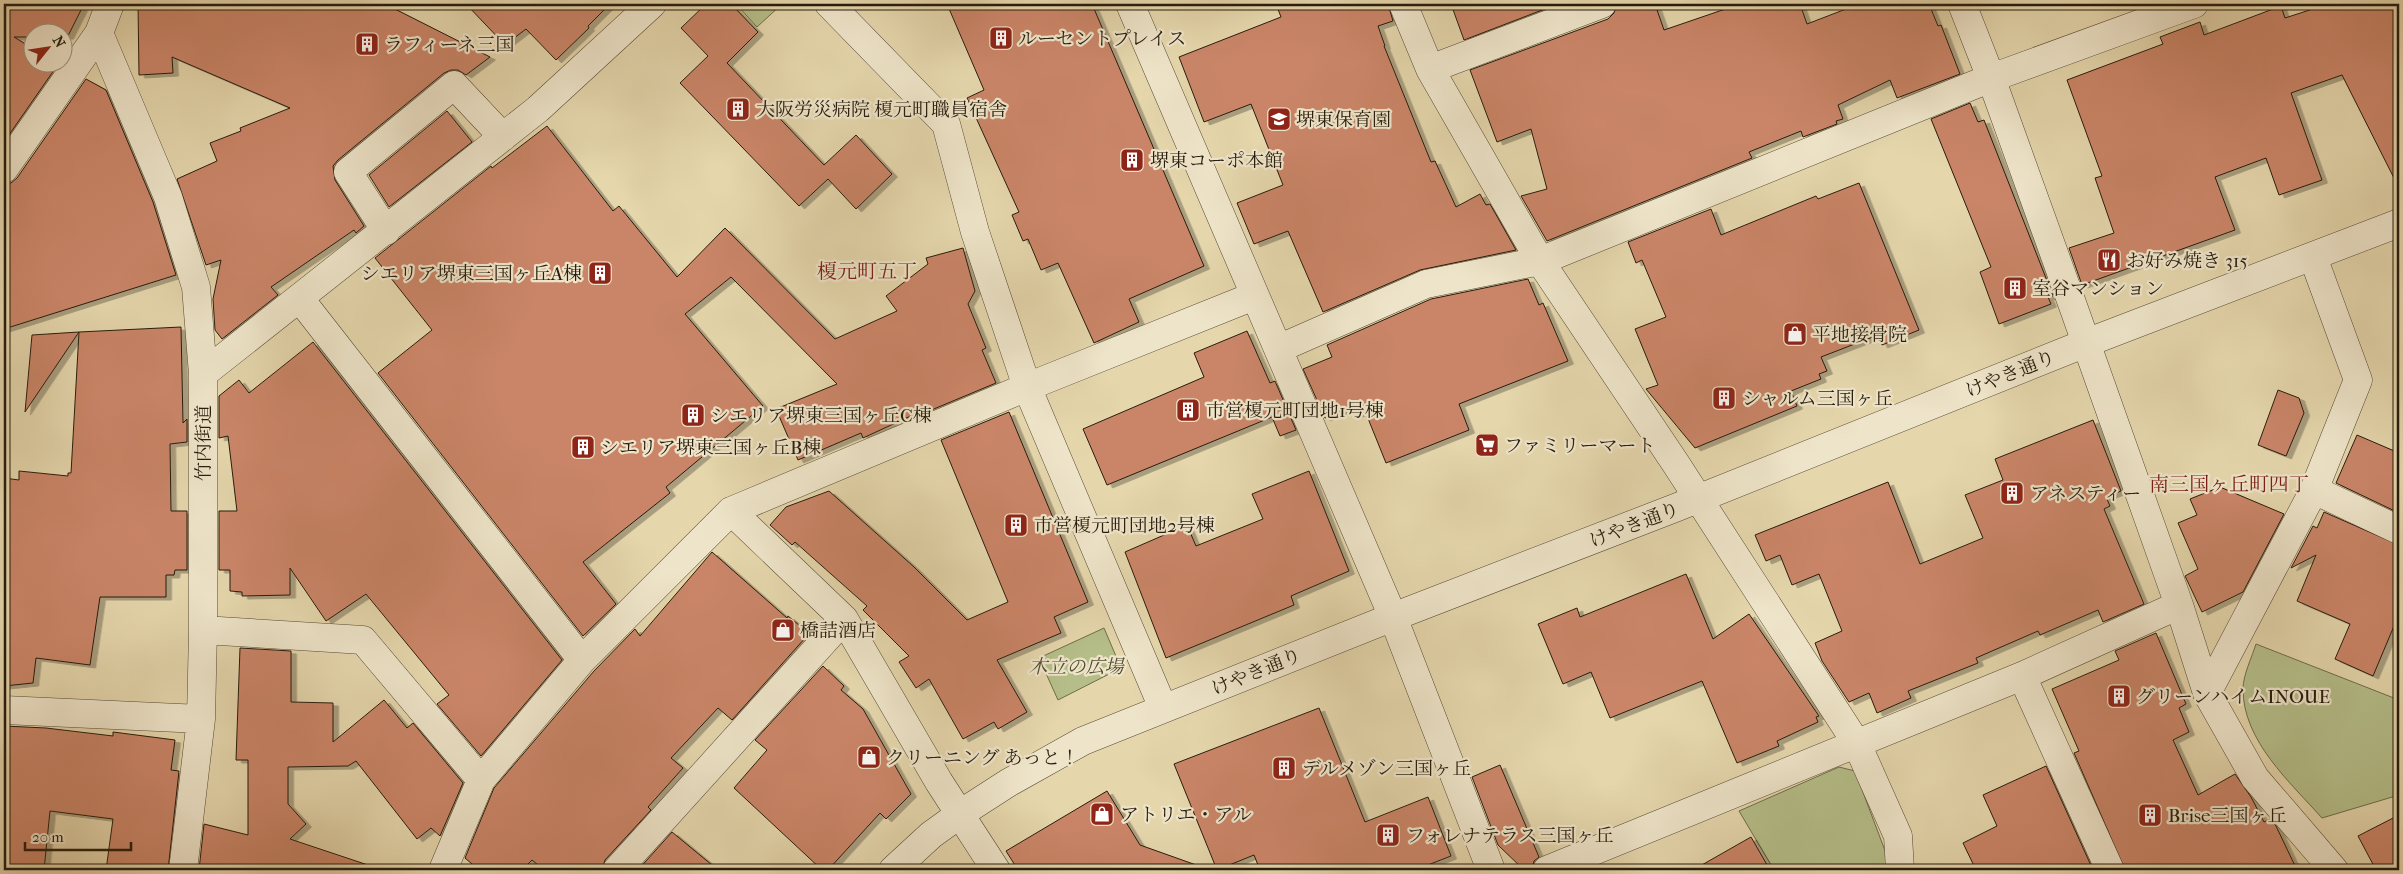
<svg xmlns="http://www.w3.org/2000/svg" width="2403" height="874" font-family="'IM FELL French Canon','Noto Serif JP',serif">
	<defs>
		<filter id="shadow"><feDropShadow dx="5.5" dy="3" stdDeviation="0" flood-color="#0004"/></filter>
	</defs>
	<rect width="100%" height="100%" fill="#e5d6ac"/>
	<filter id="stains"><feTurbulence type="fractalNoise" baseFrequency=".004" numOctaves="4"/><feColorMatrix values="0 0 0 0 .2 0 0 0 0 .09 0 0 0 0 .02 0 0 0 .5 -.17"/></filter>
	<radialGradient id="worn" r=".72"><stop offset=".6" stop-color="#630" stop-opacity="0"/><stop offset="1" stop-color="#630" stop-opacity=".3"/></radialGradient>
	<!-- green -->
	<path fill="#b5be89" stroke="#6e6d4b" d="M736,4H782L757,27Z
		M1104,628L1121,668L1058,700L1039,658Z
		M2256,644L2399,700V795L2322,818C2290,782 2243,741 2243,689C2243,675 2252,657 2256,644Z
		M1839,767L1855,771L1887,856V870H1774L1739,811Z"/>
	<!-- building -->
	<path fill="#ca8568" stroke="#271c0d" filter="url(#shadow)" d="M4,4H84L68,36H62V32H32V37H14L32,48V62L59,63L4,142Z
		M138,4H385L490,57L466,75L458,70H451L444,73L338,160L333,166L335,180L364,226L356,233L354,230L271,287L278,295L222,339L215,330L213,299L221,260L206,265L177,179L217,161L210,143L241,131L240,128L290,108L172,57L173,73L139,75Z
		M466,4H610L588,26L589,28L556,60L526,29L505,45Z
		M706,4H731L758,32L727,63L824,165L856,135L892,174L856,209L828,179L799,206L680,83L708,56L681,28Z
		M947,4H1092L1204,266L1129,299L1139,322L1094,343L1058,263L1041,270L1028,239L1023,241L1012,215L1019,212L967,98L984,90Z
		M1276,4H1388L1393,21L1378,26L1385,46H1384L1431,162L1435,161L1456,207L1480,194L1486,205L1490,204L1516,250L1420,270L1323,312L1288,231L1254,244L1237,203L1283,185L1251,104L1204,122L1179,57L1281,17Z
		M1451,4H1558L1464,40Z
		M1617,4H1655L1664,30L1740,4H1800L1807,24L1859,4H1929L1938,26L1941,25L1960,74L1897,98L1890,80L1838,105L1843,119L1836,121L1837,124L1803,137L1801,131L1749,152L1752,158L1547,241L1521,196L1547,189L1531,129L1497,142L1470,70L1608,19L1614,13Z
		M2328,4H2399V188L2342,75L2291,93L2322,180L2279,195L2266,158L2215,177L2235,230L2082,285L2069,248L2114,233L2095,178L2102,176L2067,80L2163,44L2160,37L2200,22L2204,35L2281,6L2285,18Z
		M86,79L106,90L153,202L176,275L4,329V184L11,183L17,178Z
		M1970,103L1978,122L1984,120L2053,296L2048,297L2051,304L1999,324L1980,272L1991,267L1931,119Z
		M447,111L472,142L389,207L369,175Z
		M547,126L613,211L619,206L677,277L725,228L835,339L897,311L886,296L928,264L926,258L963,248L975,291L968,304L986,348L982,350L996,383L929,411L928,408L863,438L861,433L798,460L776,409L837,384L731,277L685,314L763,406L666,487L670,493L583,562L616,604L583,636L378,373L432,330L375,258L491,166L492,168Z
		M1859,183L1919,330L1882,345L1878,335L1821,357L1827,371L1819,374L1821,379L1791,391L1797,406L1695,448L1646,389L1658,385L1635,329L1666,317L1642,260L1636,263L1628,242L1711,209L1721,235L1816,196L1818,199Z
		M1528,279L1539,305L1543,303L1568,361L1459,404L1469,430L1386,463L1365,411L1354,415L1350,407L1325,418L1303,369L1332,357L1327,345L1431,299Z
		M181,327L183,423L187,419V442L170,444L171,511H187V570H175L174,575H166V597H100L90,665L36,658L33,683L4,686V478L19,480V471L68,476V473H71L79,332Z
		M1247,331L1270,383L1275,381L1296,430L1280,436L1272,417L1107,485L1083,429L1204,377L1194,353Z
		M79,332L25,412L32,335Z
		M313,342L562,660L481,756L437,704L449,695L366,594L326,621L290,568V595L242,596V592L230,591V570H219V511H237L228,436L219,438V396L239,380L249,393Z
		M2278,390L2299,398L2304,413L2286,456L2258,445Z
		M1009,412L1088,602L1054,617L1061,633L997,660L1027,712L998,729L994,722L963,739L929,679L916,688L899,662L909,656L863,610L867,606L795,542L792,545L770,525L786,507L829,491L914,567L967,620L1008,602L941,440Z
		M2093,420L2121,491L2106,497L2110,506L2104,509L2144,604L2103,622L2098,610L2040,635L2038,631L1976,658L1978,663L1908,691L1911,698L1877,713L1869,693L1849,702L1822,661L1815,643L1842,631L1819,574L1792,585L1780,555L1766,561L1755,535L1888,482L1920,564L1983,538L1965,495L2003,480L1995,459Z
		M2357,435L2399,453V513L2336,483Z
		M1309,471L1349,571L1291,596L1294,605L1166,658L1125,552L1187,525L1196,546L1263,519L1252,494Z
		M2220,487L2284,514L2243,592L2202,612L2185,576L2198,569L2178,523L2197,515L2190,499Z
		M2324,512L2399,545V614L2373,676L2335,659L2350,624L2297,601L2316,555L2291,568L2313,526L2317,528Z
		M712,552L787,618L788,616L805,630L806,637L732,720L718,708L671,758L683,768L648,807L651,810L605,860L602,870H544L532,860L522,870H479L465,858L494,788L594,671L635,629L640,636Z
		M1686,574L1713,639L1749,614L1819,716L1816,717L1818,722L1777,741L1779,746L1737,763L1702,681L1610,718L1591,672L1563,684L1538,624L1577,608L1580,617Z
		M2156,633L2186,704L2179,708L2189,732L2173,740L2198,795L2235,774L2251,797L2264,822L2270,819L2276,826L2297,870H2125L2074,753L2079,751L2052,689L2119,660L2115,651Z
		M240,648L291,651V702L333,703V742L384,700L407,728L413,723L463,783L440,836L431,828L417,839L356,761L348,766L288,767V804L306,824L290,839L368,865V870H199L204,824L248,835V760H236Z
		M823,666L844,686L841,690L863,709L911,794L886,819L880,813L828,870H822L734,788L767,750L755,740Z
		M1319,708L1365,822L1428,797L1451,856L1415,870H1260L1254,855L1217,870L1174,764Z
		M4,726L46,728L113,736V732L175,740L171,770L179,771L168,870H106L113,819L50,811L44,870L4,867Z
		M1500,765L1539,857L1534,861L1532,870H1524L1498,845L1472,777Z
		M2046,766L2093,870H1976L1963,843L1997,826L1983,795Z
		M1107,791L1140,845L1199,866V870H1018L1006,851Z
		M2399,815V861L2382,870H2376L2358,836Z
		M672,832L718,870H638Z
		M1751,837L1770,870H1693Z"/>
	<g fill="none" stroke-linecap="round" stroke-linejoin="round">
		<!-- minor casing -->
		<g stroke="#564a35" stroke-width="29">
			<path id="minor" d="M829,4L946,124L975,232L1027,387L1163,708
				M1130,4L1393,617L1491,870
				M1403,4L1430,69L1540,261L1676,464L1857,744L1898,836L1900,870
				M1962,4L1991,78L2073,306L2179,605L2207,693L2255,778L2334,870
				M99,33L168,197L196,287L203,374V630L201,719L183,870
				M1430,69L1602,4
				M4,169L99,33L110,4
				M386,231L348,172L454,85L503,137
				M300,299L582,660
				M1278,349L1426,284L1540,261L1991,78L2194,4
				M203,374L538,109L652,4
				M2314,490L2399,530
				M731,511L1027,387L1254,296
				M844,619L939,782L996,870
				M203,630L363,640L481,780L582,660L731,511L844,619L617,870
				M2022,676L2110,870
				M2207,693L2314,490L2358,380L2313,257
				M4,710L201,719
				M443,870L481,780
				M1547,870L2022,676L2179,605"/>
		</g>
		<!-- tertiary casing -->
		<g stroke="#564a35" stroke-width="29">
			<path id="tertiary" d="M893,870L931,835L960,814L1008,783L1083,741L1393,617L1675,508L2086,343L2399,223"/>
		</g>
		<!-- minor -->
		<use href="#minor" stroke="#eee4c9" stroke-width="28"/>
		<!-- tertiary -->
		<use href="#tertiary" stroke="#eee4c9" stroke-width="28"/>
	</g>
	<!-- icons -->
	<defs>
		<g id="building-square" transform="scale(1.25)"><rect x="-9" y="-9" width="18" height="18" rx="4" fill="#8f2418" stroke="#eee4c9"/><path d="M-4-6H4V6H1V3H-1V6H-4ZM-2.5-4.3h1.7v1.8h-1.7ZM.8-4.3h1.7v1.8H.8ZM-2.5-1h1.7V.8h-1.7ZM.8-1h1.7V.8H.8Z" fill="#fff"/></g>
		<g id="school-square" transform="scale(1.25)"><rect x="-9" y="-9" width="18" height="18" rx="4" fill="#8f2418" stroke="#eee4c9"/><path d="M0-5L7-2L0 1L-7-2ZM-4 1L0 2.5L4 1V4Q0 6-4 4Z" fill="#fff"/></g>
		<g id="restaurant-square" transform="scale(1.25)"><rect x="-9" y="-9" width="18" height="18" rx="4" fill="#8f2418" stroke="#eee4c9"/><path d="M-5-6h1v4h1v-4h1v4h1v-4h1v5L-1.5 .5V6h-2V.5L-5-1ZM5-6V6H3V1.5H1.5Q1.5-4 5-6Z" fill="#fff"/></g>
		<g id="shop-square" transform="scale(1.25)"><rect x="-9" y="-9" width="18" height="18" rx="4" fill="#8f2418" stroke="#eee4c9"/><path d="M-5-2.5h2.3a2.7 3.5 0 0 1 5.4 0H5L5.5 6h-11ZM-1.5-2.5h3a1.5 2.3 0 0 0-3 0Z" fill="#fff"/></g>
		<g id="supermarket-square" transform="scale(1.25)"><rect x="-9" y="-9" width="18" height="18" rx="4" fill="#8f2418" stroke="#eee4c9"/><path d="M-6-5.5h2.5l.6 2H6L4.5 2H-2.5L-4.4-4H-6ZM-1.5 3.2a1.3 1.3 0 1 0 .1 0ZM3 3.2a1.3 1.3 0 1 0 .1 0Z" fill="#fff"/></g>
	</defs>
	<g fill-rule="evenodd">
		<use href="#building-square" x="1001" y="38"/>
		<use href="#building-square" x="367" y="44"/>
		<use href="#building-square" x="738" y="109"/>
		<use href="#school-square" x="1279" y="119"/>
		<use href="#building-square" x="1132" y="160"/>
		<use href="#restaurant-square" x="2109" y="260"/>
		<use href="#building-square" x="600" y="273"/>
		<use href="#building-square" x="2015" y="288"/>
		<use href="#shop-square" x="1795" y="334"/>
		<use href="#building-square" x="1724" y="398"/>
		<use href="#building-square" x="1188" y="410"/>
		<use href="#building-square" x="693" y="415"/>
		<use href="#supermarket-square" x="1487" y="445"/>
		<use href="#building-square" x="583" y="447"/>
		<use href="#building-square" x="2012" y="493"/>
		<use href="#building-square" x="1016" y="525"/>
		<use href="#shop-square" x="783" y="630"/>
		<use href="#building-square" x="2119" y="696"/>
		<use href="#shop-square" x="869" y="757"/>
		<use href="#building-square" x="1284" y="768"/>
		<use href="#shop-square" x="1102" y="814"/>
		<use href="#building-square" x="2150" y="815"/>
		<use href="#building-square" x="1388" y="835"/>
	</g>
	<g text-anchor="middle" stroke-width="4.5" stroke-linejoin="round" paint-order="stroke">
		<!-- poi labels -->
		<g font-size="19" fill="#271c0d" stroke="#eee4c9" text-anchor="start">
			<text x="1018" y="45">ルーセントプレイス</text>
			<text x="384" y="51">ラフィーネ三国</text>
			<text x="756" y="116">大阪労災病院 榎元町職員宿舎</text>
			<text x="1296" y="126">堺東保育園</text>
			<text x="1150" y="167">堺東コーポ本館</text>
			<text x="2126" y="267">お好み焼き 315</text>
			<text x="582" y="280" text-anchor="end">シエリア堺東三国ヶ丘A棟</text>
			<text x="2032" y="295">室谷マンション</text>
			<text x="1812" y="341">平地接骨院</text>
			<text x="1742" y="405">シャルム三国ヶ丘</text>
			<text x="1206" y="417">市営榎元町団地1号棟</text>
			<text x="710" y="422">シエリア堺東三国ヶ丘C棟</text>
			<text x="1504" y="452">ファミリーマート</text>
			<text x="600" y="454">シエリア堺東三国ヶ丘B棟</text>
			<text x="2030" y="500">アネスティー</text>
			<text x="1034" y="532">市営榎元町団地2号棟</text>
			<text x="800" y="637">橋詰酒店</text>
			<text x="2136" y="703">グリーンハイムINOUE</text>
			<text x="886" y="764">クリーニング あっと！</text>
			<text x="1302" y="775">デルメゾン三国ヶ丘</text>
			<text x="1120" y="821">アトリエ・アル</text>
			<text x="2168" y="822">Brise三国ヶ丘</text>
			<text x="1406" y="842">フォレナテラス三国ヶ丘</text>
		</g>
		<!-- street labels -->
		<g font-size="19" fill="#271c0d" stroke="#eee4c9">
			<text transform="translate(2010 373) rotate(-22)" y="7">けやき通り</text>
			<text transform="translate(203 443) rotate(-90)" y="7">竹内街道</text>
			<text transform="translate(1634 524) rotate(-21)" y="7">けやき通り</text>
			<text transform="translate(1256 671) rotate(-22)" y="7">けやき通り</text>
		</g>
		<!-- park labels -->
		<g font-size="19" font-style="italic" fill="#524d32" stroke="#eee4c9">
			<text x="1076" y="673">木立の広場</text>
		</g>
		<!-- neighbourhood labels -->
		<g font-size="20" fill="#7a1f14" stroke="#eee4c9">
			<text x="867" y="278">榎元町五丁</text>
			<text x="2229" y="491">南三国ヶ丘町四丁</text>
		</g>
	</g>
	<!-- margin -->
	<rect width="2403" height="874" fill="none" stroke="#e5d6ac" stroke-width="20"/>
	<rect x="5" y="5" width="2393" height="864" fill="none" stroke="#271c0d" stroke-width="2.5"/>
	<rect x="10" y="10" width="2383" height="854" fill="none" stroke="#271c0d"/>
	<!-- north arrow -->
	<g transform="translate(48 48) rotate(60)"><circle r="24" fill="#eee4c9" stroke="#9e947e"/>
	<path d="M0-4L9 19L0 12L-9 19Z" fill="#8f2418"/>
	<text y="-8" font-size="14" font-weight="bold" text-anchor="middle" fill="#271c0d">N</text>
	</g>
	<!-- scale -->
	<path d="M25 842v8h106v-8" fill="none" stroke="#271c0d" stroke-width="2.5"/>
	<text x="32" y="842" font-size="15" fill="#271c0d" stroke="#eee4c9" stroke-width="4" paint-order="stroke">20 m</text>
	<rect width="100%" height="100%" filter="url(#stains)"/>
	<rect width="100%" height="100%" fill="url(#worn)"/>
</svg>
